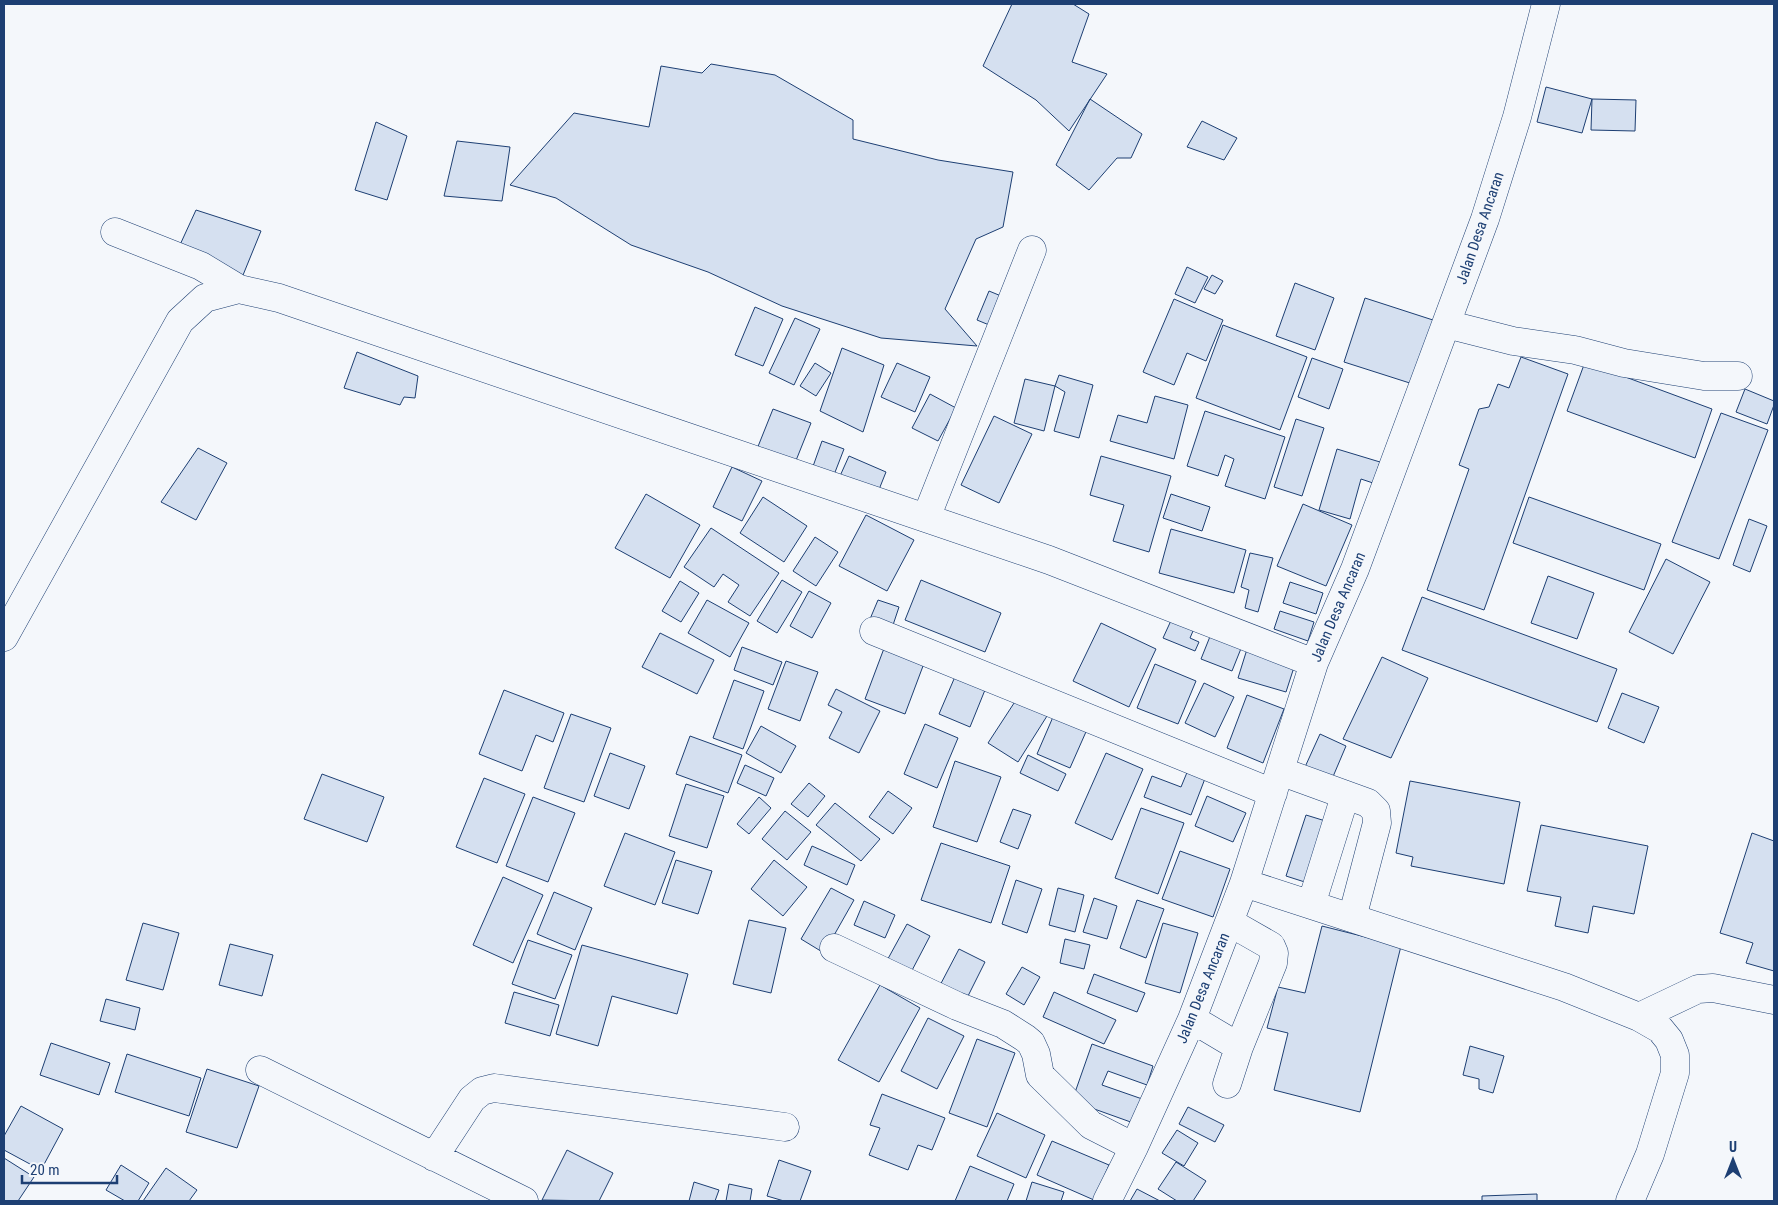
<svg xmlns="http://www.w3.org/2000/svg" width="1778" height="1205" font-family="'Roboto Condensed',sans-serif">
	<rect width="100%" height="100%" fill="#f4f7fb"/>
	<!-- building -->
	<path fill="#d5e0f0" stroke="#1d3f73" d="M1012,4H1073L1089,14L1072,62L1107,74L1069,131L1036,100L983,66Z
		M711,64L775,75L853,120V139L938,160L1013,172L1003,227L976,239L945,309L977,346L881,338L782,306L708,272L631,245L556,198L510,185L574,113L649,127L661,66L702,73Z
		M1546,87L1592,99L1582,133L1537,122Z
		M1090,99L1142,134L1131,158H1117L1089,190L1056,165Z
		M1592,99L1636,100L1635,131L1591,130Z
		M1202,121L1237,138L1224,160L1187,147Z
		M376,122L407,136L387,200L355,190Z
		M457,141L510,147L502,201L444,196Z
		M196,210L261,231L241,280L179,247Z
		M1187,267L1208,277L1195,303L1175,294Z
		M1212,275L1223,281L1215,294L1204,289Z
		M1295,283L1334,298L1315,350L1276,336Z
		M989,291L1006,298L994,327L977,320Z
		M1365,298L1436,321L1416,385L1344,362Z
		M1174,299L1223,320L1206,361L1187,353L1174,385L1143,372Z
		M755,307L783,319L763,366L735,355Z
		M795,318L820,329L794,385L769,373Z
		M1223,325L1307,357L1280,430L1196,398Z
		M842,348L884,365L863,432L820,411Z
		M357,352L418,376L415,398L404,397L400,405L344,388Z
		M1521,357L1568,374L1484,610L1427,590L1469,469L1459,465L1479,409L1489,407L1498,384L1509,388Z
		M1312,358L1343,369L1329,409L1298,397Z
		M1585,362L1712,409L1695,458L1567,411Z
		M815,363L831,373L816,396L800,386Z
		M897,363L930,377L915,412L881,397Z
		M1059,375L1093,385L1079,438L1054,431L1065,392L1055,386Z
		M1025,379L1055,386L1044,431L1014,423Z
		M1745,389L1774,401V405L1767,424L1736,412Z
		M930,394L956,408L938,441L912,428Z
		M1155,396L1188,405L1174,459L1110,441L1118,415L1147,423Z
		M773,409L811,423L795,463L757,449Z
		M1205,411L1285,437L1265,499L1225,486L1234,459L1225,455L1218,476L1187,466Z
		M1721,413L1768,430L1719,559L1672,542Z
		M994,416L1032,434L999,503L961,485Z
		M1296,419L1324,428L1302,496L1274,487Z
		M822,441L844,449L832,480L811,472Z
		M198,448L227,463L196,520L161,502Z
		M1337,449L1380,462L1373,483L1361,479L1350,519L1319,510Z
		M849,456L886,472L878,492L840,476Z
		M1101,456L1171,476L1149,552L1113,541L1124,505L1090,495Z
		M732,467L762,481L742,521L713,507Z
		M646,494L700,525L670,578L615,548Z
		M1171,494L1210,507L1202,531L1163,518Z
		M763,497L807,526L784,562L740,533Z
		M1529,497L1661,544L1644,590L1513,543Z
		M1303,504L1352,525L1326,586L1277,566Z
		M866,515L914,540L887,591L839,566Z
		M1749,519L1767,526L1750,572L1733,565Z
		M711,528L779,573L750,616L728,602L739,585L723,574L714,587L684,567Z
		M1171,529L1246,550L1234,593L1159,573Z
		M815,537L838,552L816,586L793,571Z
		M1250,553L1273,558L1258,612L1245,608L1249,590L1241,587Z
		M1666,559L1710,582L1673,654L1629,632Z
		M1548,576L1594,593L1577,639L1531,623Z
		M782,580L802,592L777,633L757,621Z
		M921,580L1001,613L985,652L905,620Z
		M680,581L699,593L681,622L662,611Z
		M1290,582L1323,593L1316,614L1283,603Z
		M809,591L831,603L812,638L790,626Z
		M1422,597L1617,669L1597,722L1402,650Z
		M707,600L749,623L730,657L688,633Z
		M878,600L899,607L892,628L870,619Z
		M1280,611L1314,622L1308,641L1274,629Z
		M1174,614L1196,624L1190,638L1199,642L1195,651L1163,638Z
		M1101,623L1156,649L1129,707L1073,681Z
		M660,633L714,660L697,694L642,667Z
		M1211,634L1242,646L1232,671L1201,659Z
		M886,643L926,658L905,714L865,699Z
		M1248,646L1296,661L1286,692L1238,678Z
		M742,647L782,662L773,685L734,670Z
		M1382,657L1428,678L1391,758L1343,739Z
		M786,661L818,672L800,721L768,709Z
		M1155,664L1196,681L1178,724L1137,708Z
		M957,672L987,685L970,727L939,714Z
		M734,680L764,691L743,749L713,738Z
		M1204,683L1234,697L1215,737L1185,723Z
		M836,689L880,711L859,753L829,738L842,712L828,705Z
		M504,690L564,713L553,742L536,735L522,771L479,754Z
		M1622,693L1659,707L1644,743L1608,728Z
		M1247,695L1284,709L1263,763L1227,748Z
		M1018,697L1047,716L1018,762L988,743Z
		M1056,710L1089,725L1070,768L1037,754Z
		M571,714L611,728L584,802L544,788Z
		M925,724L958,738L937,788L904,774Z
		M761,726L796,746L781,773L746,753Z
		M1320,734L1346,746L1332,779L1305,767Z
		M690,736L742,755L728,793L676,774Z
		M610,753L645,766L629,809L594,796Z
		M1106,753L1143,769L1112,840L1075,823Z
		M1028,755L1066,774L1058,791L1020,773Z
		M955,761L1001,777L977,842L933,827Z
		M745,765L774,778L766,796L737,783Z
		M1188,770L1206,776L1191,815L1144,797L1152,776L1181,787Z
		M322,774L384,797L367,842L304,819Z
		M484,778L525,794L497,863L456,847Z
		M1410,781L1520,802L1504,884L1411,866L1413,857L1396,853Z
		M809,783L825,796L808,817L791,804Z
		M686,784L724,796L707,848L669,836Z
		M888,791L912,808L893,834L869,817Z
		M1207,796L1246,813L1233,842L1195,826Z
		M533,797L575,813L548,882L506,866Z
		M759,797L771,808L749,834L737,824Z
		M835,803L880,839L861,861L816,825Z
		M1141,808L1184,823L1158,894L1115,878Z
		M1013,809L1031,815L1018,849L1000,842Z
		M785,811L811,832L787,860L762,839Z
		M1306,815L1332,823L1311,884L1286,876Z
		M1541,825L1648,846L1634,914L1593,906L1588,933L1555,926L1561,897L1527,891Z
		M625,833L675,852L655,905L604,886Z
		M1752,833L1774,841V971L1746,963L1753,943L1720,933Z
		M941,843L1010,866L991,923L921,900Z
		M812,846L855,865L847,885L804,865Z
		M1180,851L1230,869L1213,917L1162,899Z
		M676,860L712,871L698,914L662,903Z
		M774,860L807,887L783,916L751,889Z
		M503,877L543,895L513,963L473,945Z
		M1016,880L1042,889L1027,933L1002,924Z
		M831,888L854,900L824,953L801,939Z
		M1058,888L1084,895L1075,932L1049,925Z
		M554,892L592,908L575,950L537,934Z
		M1094,898L1117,906L1107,939L1083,932Z
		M1137,900L1164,909L1146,958L1120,948Z
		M864,901L895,915L885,938L854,925Z
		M749,920L786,928L771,993L733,984Z
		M143,923L179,933L163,990L126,980Z
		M1163,923L1198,933L1180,993L1145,983Z
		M907,924L930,936L908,978L884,966Z
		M1322,926L1401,946L1360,1112L1274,1090L1288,1033L1267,1028L1278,987L1305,993Z
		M1065,939L1090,945L1084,969L1060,963Z
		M528,940L572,955L555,999L512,984Z
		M230,944L273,955L262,996L219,985Z
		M582,945L688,974L677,1014L612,996L598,1046L556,1034Z
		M959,949L985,962L964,1004L937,991Z
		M1022,967L1040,977L1024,1005L1006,994Z
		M1094,974L1145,993L1137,1012L1087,993Z
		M880,985L920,1008L879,1082L838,1060Z
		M514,992L559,1005L550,1036L505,1023Z
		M1054,992L1116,1020L1104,1044L1043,1017Z
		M106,999L140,1008L135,1030L100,1021Z
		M928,1018L964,1036L937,1089L901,1071Z
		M977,1039L1015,1053L987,1127L949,1113Z
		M51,1043L110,1063L99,1095L40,1075Z
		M1092,1044L1153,1066L1147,1085L1108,1071L1102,1085L1148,1101L1139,1125L1072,1101Z
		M1470,1046L1504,1056L1493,1093L1479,1089V1079L1463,1075Z
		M127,1054L201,1078L189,1116L115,1092Z
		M207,1069L259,1086L237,1148L186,1132Z
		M882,1094L945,1118L932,1150L918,1145L908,1170L869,1155L880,1128L870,1125Z
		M21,1106L63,1129L41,1170L4,1150V1136Z
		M1188,1107L1224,1125L1215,1142L1179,1124Z
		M997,1113L1045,1135L1026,1178L977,1156Z
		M1177,1130L1198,1143L1184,1166L1162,1153Z
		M1052,1141L1109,1165L1094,1200L1037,1175Z
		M567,1150L613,1173L599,1201L542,1200Z
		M4,1158L34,1177L18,1201H4Z
		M779,1160L811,1171L800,1201H784L767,1196Z
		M1176,1162L1206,1181L1193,1201H1177L1158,1189Z
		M121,1165L149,1183L138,1201H125L106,1190Z
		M970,1166L1014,1184L1007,1201H955Z
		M166,1168L197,1190L189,1201H143Z
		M694,1182L719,1190L715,1201H689Z
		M1032,1182L1064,1192L1061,1201H1026Z
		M729,1184L752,1189L750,1201H726Z
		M1137,1189L1160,1201H1130Z
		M1537,1194V1201H1482V1196Z"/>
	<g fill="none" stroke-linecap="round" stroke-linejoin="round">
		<!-- minor casing -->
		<g stroke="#1d3f73" stroke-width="29">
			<path id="minor" d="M115,232L201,266L239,289
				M1446,324L1513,341L1575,350L1624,363L1704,376H1738
				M926,518L1032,250
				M874,631L1273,793
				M4,637L180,321L205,298L239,289L279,298L1049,560L1314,663
				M1280,771L1368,803L1376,811L1377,823L1352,918
				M1244,883L1564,987L1639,1017L1660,1029L1669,1040L1675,1055V1073L1650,1154L1630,1201
				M1311,905L1345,796
				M834,948L957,1006L1003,1024L1025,1038L1031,1043L1036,1054L1040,1075L1091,1125L1134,1147
				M1639,1017L1698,989L1713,988L1774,1000
				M1192,1019L1239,1047L1273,963L1274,953L1271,946L1229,922
				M260,1070L524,1201
				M1227,1084L1239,1047
				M434,1157L472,1099L482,1091L494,1088L785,1127
				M1107,1201L1134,1147L1192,1019L1244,883L1314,663L1355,569L1485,219L1517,117L1546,4"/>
		</g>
		<!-- minor -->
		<use href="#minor" stroke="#f4f7fb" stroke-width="28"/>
	</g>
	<g text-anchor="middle" stroke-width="4" stroke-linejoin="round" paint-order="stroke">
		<!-- street labels -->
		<g font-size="15" fill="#1d3f73" stroke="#f4f7fb">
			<text transform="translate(1480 228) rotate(-71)" y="5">Jalan Desa Ancaran</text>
			<text transform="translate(1338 607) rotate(-67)" y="5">Jalan Desa Ancaran</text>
			<text transform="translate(1203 988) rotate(-68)" y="5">Jalan Desa Ancaran</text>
		</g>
	</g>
	<!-- border -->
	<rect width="1778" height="1205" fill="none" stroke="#1d3f73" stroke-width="10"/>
	<!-- north arrow -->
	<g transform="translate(1733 1160)" stroke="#f4f7fb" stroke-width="4" paint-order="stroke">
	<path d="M0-4L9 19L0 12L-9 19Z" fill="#1d3f73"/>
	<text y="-8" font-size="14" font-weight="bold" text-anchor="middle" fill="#1d3f73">U</text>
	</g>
	<!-- scale -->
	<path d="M22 1175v8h95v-8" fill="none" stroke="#1d3f73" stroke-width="2.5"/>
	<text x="30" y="1175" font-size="15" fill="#1d3f73" stroke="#f4f7fb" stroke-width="4" paint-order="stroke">20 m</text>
</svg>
